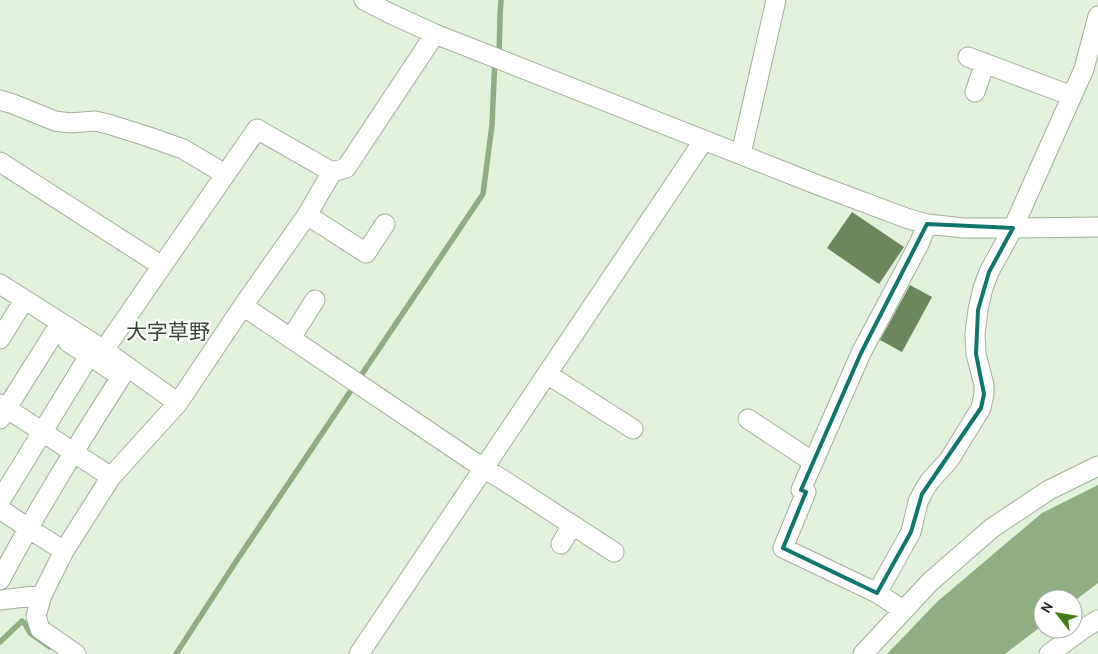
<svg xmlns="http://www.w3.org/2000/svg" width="1098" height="654" font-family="Cabin,'Noto Sans JP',sans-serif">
	<rect width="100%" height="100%" fill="#e2f1db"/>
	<!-- water -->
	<path fill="#91ae82" d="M1098,485V583L1073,602V599H1043V625L1005,654H887L938,601L1042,513Z"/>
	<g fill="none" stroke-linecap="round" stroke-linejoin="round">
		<!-- stream -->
		<path stroke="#91ae82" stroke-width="5.5" d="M0,642L22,621L25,624L30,633L50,647
			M176,654L237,560L483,194L492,125L495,57L499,56L500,17L501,0"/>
	</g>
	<!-- building -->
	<path fill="#6c875c" d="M852,212L904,247L879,284L827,248Z
		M910,285L932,297L902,352L880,340Z"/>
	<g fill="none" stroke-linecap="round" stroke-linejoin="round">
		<!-- minor casing -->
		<g stroke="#a2af9b" stroke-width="21">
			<path id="minor" d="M364,0L389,13L435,34L818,185L906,218L927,224L964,228H1013L1098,227
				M968,57L1072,96
				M975,92L985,63
				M0,100L13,104L55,121L70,123L95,121L108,124L149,137L183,149L225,174
				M741,154L776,0
				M0,162L162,266L104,350
				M307,215L366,253L385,224
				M162,266L257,129L332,172
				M0,284L104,350L178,403
				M243,306L483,468L500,478L614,552
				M291,338L315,300
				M0,339L18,310
				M68,342L119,375
				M547,374L633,429
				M0,404L111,477
				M0,419L54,333
				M748,419L813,462
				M0,501L89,356
				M0,509L28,528L64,551
				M561,544L572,525
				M0,580C37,510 79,443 121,377
				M877,593L911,532L918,502L922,494L929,482L949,460L981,408L984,394V385L976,354L975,334L978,310L983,288L989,272L1013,228L1084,69L1098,16
				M0,600L42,595
				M903,610L877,593L783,548L806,492L801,490L861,353L919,244L927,224
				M76,654L40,629L36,616L42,595L64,551L111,477L178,403L243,306L307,215L332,172L346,168L435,34
				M359,654L704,140
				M863,654L930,582L992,528L1049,490L1098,466
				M1049,654L1083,629L1098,620"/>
		</g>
		<!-- minor -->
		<use href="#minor" stroke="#fff" stroke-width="19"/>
	</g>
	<!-- marked area -->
	<path fill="none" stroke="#0f766e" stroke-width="4" stroke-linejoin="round" d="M927,224L1013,228L989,272L978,310L976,354L984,394L981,408L922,494L911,532L877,593L783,548L806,492L801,490L861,353Z"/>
	<g text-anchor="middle" stroke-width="4.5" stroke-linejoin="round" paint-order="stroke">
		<!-- quarter labels -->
		<g font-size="21" fill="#384331" stroke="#fff">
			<text x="168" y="339">大字草野</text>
		</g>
	</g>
	<!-- north arrow -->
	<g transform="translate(1058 614) rotate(301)"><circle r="24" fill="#ffffff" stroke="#a9aba7"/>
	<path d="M0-4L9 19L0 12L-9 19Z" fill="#447c13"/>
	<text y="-8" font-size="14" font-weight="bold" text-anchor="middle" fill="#272d24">N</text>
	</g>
</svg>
